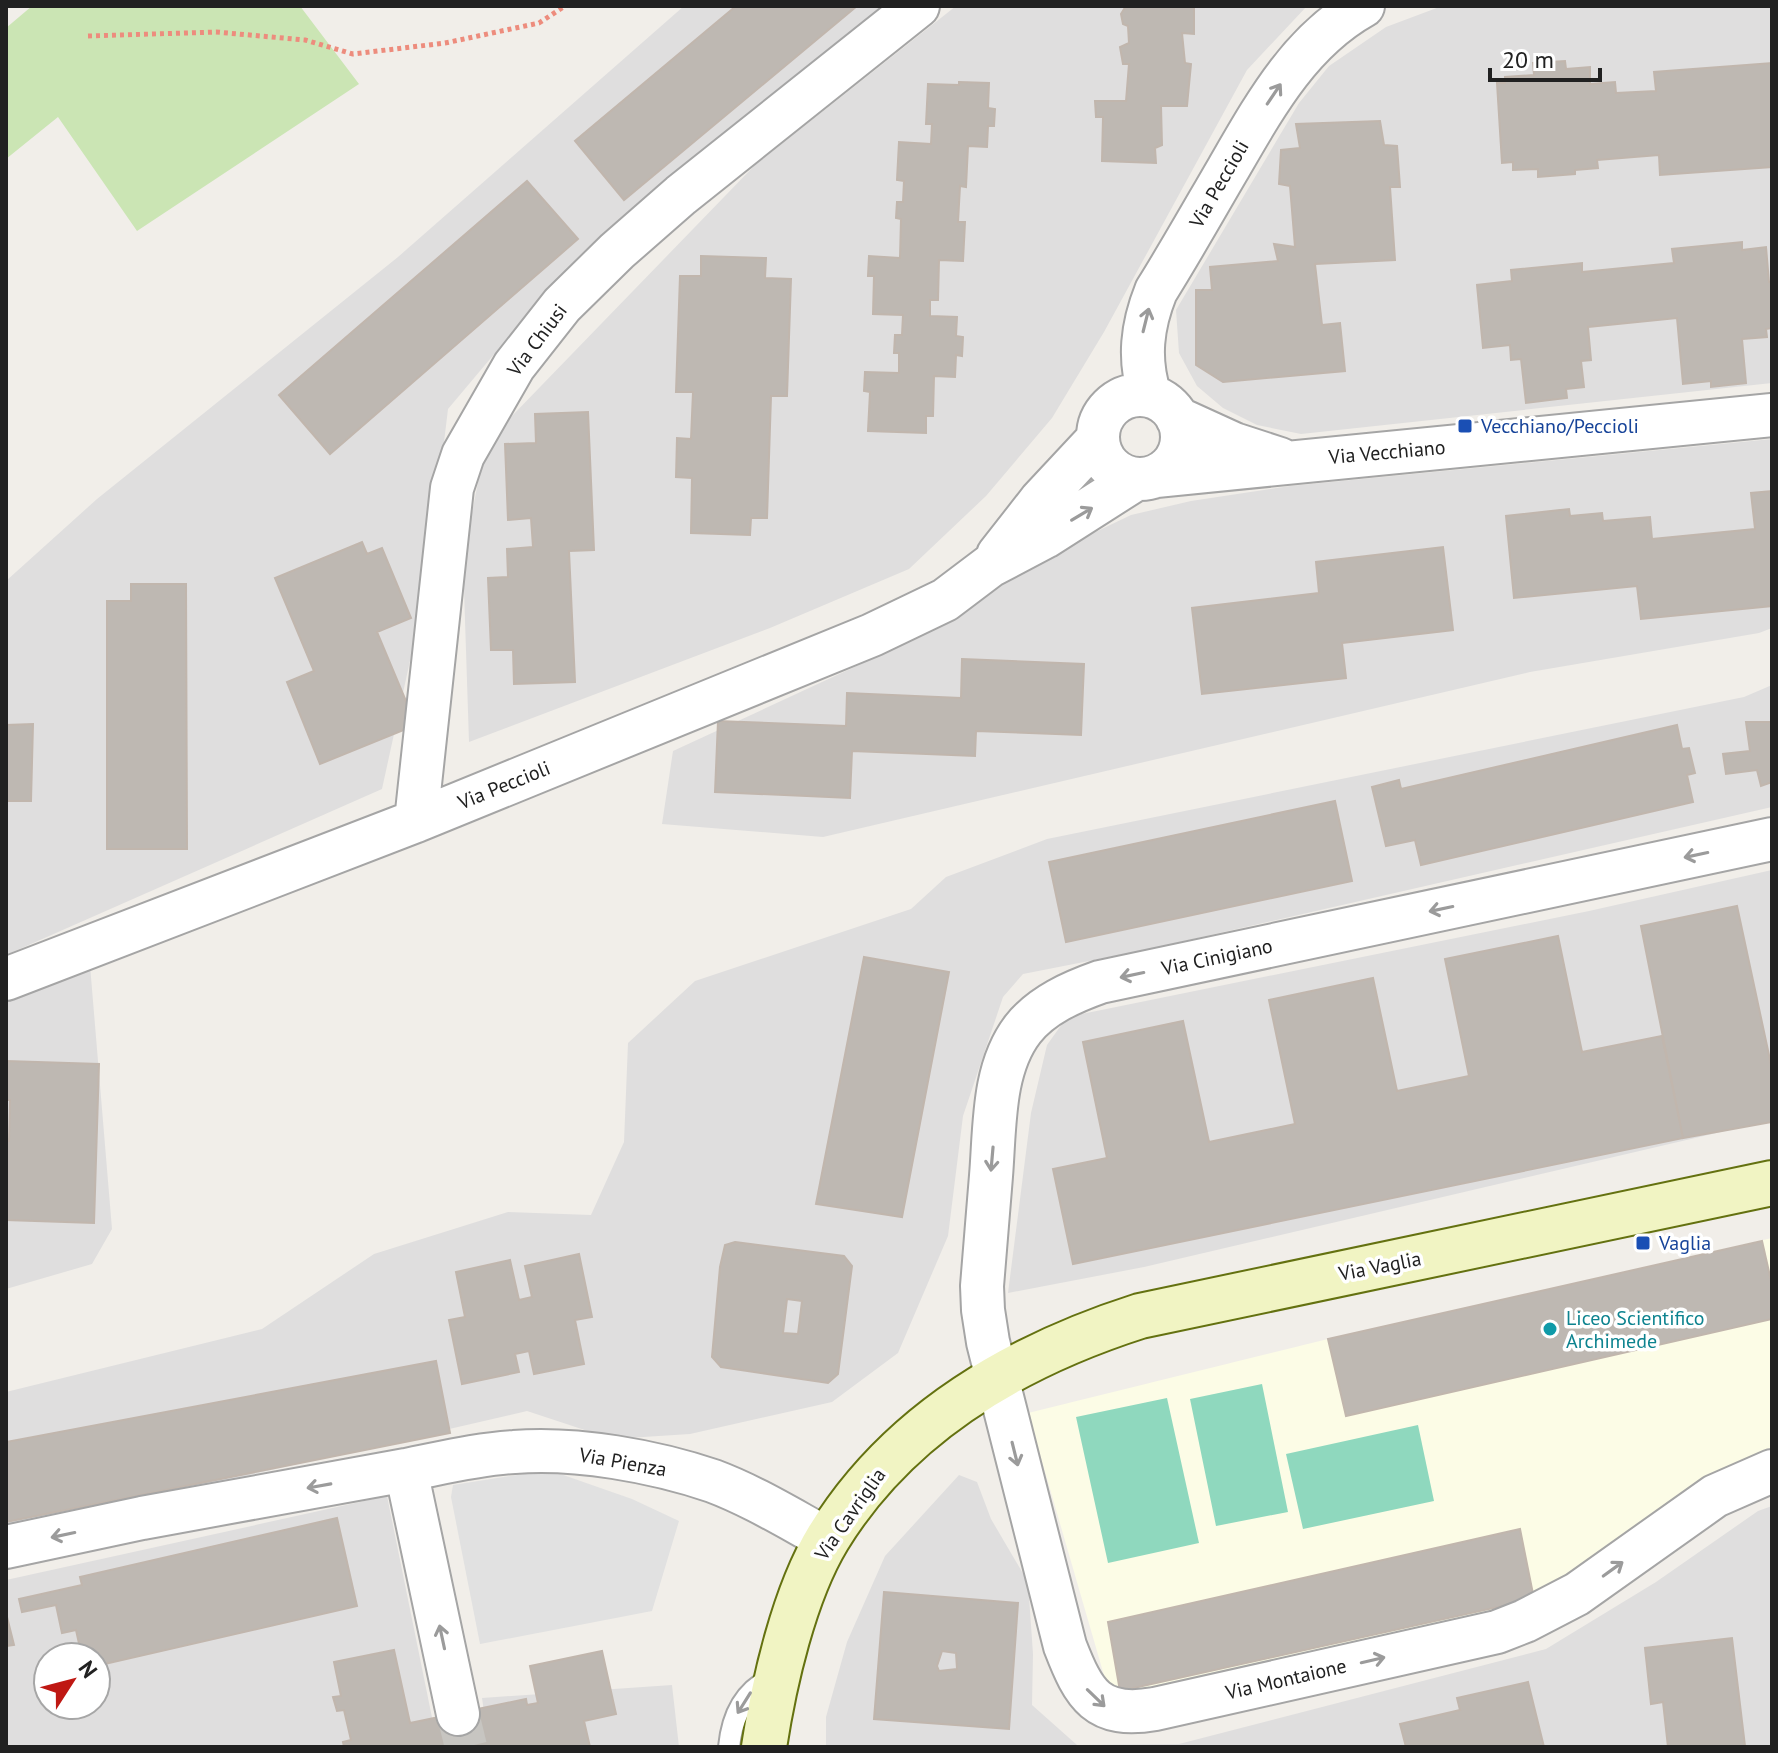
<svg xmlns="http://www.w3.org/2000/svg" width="1778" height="1753" font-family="'PT Sans',sans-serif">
	<rect width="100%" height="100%" fill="#f1eee9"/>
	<!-- residential -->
	<path fill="#dfdede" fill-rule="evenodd" d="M684,6H888L543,296L448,409L427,583L382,789L6,955V581L97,499L398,257Z
		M956,6H1307L1247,70L1104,332L1052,418L986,496L909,569L770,628L469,742L463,559L481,467L510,418L755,165Z
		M1442,6H1772V383L1301,434L1257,425L1223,408L1197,386L1179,353L1176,310L1299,103L1329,66L1386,27Z
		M1772,439V628L1759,633L1530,672L823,837L662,824L673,751L902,645L1058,550L1131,515L1191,501L1290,486Z
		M1772,685V807L1145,950L1023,974L1003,997L963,1116L948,1236L898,1353L832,1402L690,1434L612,1439L527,1411L6,1531V1392L262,1329L374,1254L508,1212L591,1215L624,1142L628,1043L695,981L911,909L946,877L1047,839L1744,697Z
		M1772,870V1120L1144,1267L1008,1293L1031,1113L1047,1045L1067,1017L1589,911Z
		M90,965L112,1229L92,1264L6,1289V999Z
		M959,1475L977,1482L991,1519L1028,1582L1033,1654L1032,1705L1077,1745L1179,1744L1546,1649L1656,1582L1758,1511L1772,1506V1747H826V1717L847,1642L885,1556Z
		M387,1496L438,1747H6V1580ZM48,1657H96V1705H48Z
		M672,1685L679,1747H489L482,1698Z"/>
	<!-- education -->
	<path fill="#fcfce6" d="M1772,1238V1451L1539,1604L1110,1696L1028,1413L1328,1339Z"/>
	<!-- grass -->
	<path fill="#cbe5b4" d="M32,6H300L359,84L137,231L58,117L6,159V28Z"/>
	<!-- pitch -->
	<path fill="#8fd8be" d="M1262,1384L1288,1512L1216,1526L1190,1399Z
		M1167,1398L1199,1543L1108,1563L1076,1417Z
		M1418,1425L1434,1501L1303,1529L1286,1454Z"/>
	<!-- parking -->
	<path fill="#e1e1e1" d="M549,1470L632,1499L679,1521L652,1611L480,1644L451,1497L453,1485Z"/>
	<!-- building -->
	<path fill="#beb8b2" stroke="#c1b6ad" stroke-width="2" fill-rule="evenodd" d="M736,6H857L624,200L575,141Z
		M1126,6H1194V34L1182,33L1185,63L1191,64L1187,106H1161L1162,145L1155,148L1156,163L1102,161L1103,117H1096L1095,101H1126L1129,64H1123L1120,47L1129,43L1128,26L1123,24L1121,14Z
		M1565,61L1566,69L1590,67V84L1615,82L1616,93L1656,91L1654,72L1772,63V167L1660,175L1659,155L1597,160L1598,168L1575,170V174L1538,177V169L1513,170V162L1502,163L1497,83H1505V77L1534,75L1533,63Z
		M959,82L989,83L988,108L995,109L994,126H988L987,147L968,146L966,187L960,186L958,222H965L963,261L939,260L938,300H930V316L957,317L956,336L963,337L962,356L956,355L955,377L934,376L933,416H926V433L868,431L870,392L864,391L865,372L899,373V353H894L895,335H902L903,315L873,314L874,276H868L869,256L900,258L901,219L896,218L897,202H903L904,181L897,180L899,142L931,144L932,124H926L928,84L959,85Z
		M1380,121L1384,145L1397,146L1400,187H1390L1395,260L1315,264L1322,325L1340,323L1345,371L1223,382L1196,365V290H1212L1210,267L1278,261L1274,244L1295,247L1290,186L1279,184L1281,150L1300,148L1296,124Z
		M527,181L578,239L330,454L279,395Z
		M1742,242V250L1766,247L1769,282H1772V328L1766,329L1767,337L1742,339L1746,383L1711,387V381L1683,384L1677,318L1588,327L1591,360L1581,361L1584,387L1566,389L1567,398L1526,403L1521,359L1511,360L1510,345L1483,348L1477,285L1512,281L1511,270L1582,263V272L1674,263L1672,249Z
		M701,256L766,258L765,278L791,279L787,396H771L767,518H751L750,535L691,533L692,478L676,477L677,438L691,439L693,392H676L680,276H701Z
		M588,412L594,550L569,551L575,682L514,684L513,650H491L488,578L508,577L507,549L533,547L531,518L508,520L505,444L536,443L535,414Z
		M1772,491V606L1641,619L1637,586L1514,598L1506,516L1569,509L1570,516L1602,513L1603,521L1650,517L1652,539L1755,529L1751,493Z
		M362,542L367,554L382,548L411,618L377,632L416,725L320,764L287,682L314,671L275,578Z
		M1443,547L1453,630L1342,643L1346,678L1202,694L1192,608L1319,593L1316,562Z
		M131,584H186L187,849H107V601H131Z
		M962,659L1084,664L1081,735L976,731L975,756L852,751L850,798L715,792L718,721L846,726L847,693L961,698Z
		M1746,722H1772V782L1761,786L1757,770L1726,774L1723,754L1750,751Z
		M33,724L31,801H6V725Z
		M1677,725L1682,749L1689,748L1695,773L1687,775L1693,802L1421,865L1415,840L1386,846L1372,787L1399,780L1401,789Z
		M1335,801L1352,881L1066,942L1049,862Z
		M1737,906L1772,1069V1122L1683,1138L1641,926Z
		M1558,936L1582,1052L1662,1036L1683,1138L1073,1264L1053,1169L1107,1158L1083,1042L1183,1021L1209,1142L1295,1124L1269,1000L1373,978L1397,1091L1469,1076L1445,959Z
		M864,957L949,972L902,1217L816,1204Z
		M6,1061L99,1064L94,1223L6,1220V1141H9L10,1100H6Z
		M1762,1241L1772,1285V1319L1346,1416L1328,1339Z
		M735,1242L844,1256L852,1266L838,1374L828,1383L721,1367L712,1357L720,1267L725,1245ZM787,1299L802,1301L798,1334L783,1333Z
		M579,1254L592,1317L575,1320L584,1364L534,1374L529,1351L515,1354L519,1372L462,1384L449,1320L465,1317L456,1272L510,1260L519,1300L532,1297L525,1266Z
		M436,1361L450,1433L6,1522V1442Z
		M337,1518L357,1606L96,1666V1657H82L76,1630L62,1633L56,1605L22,1612L19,1599L82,1585L80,1577Z
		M1520,1529L1534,1599L1120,1691L1108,1622Z
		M884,1592L1018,1603L1009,1729L874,1719ZM942,1651L956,1653L957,1669L939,1671L937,1666Z
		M6,1613L14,1645L6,1646Z
		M1732,1638L1745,1746L1759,1747H1668L1663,1702L1651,1704L1645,1648Z
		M394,1650L410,1723L526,1699L527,1705L538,1703L530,1666L602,1651L616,1714L584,1721L590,1747H344L343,1742L351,1740L344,1710L337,1711L333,1697L341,1696L334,1662Z
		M1528,1682L1544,1747H1406L1400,1724L1460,1710L1457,1698Z"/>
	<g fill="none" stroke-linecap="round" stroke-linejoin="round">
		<!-- street-tunnel -->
		<path stroke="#c7c5c1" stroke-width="42" stroke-dasharray="42 21" stroke-linecap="butt" d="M458,1714L466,1747"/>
		<!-- lane casing -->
		<g stroke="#a5a5a5" stroke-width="24">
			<path id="lane" d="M729,1747C732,1717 744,1691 772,1678"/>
		</g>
		<!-- street casing -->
		<g stroke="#a5a5a5" stroke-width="46">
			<path id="street" d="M1098 437a42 42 0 1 1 84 0a42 42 0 1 1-84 0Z
				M1150,396C1138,359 1142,326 1156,291C1181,251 1204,210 1228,169C1264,107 1299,42 1363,6
				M1177,418L1234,444L1280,459
				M1156,476L1772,415
				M998,555L1041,500L1097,440
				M416,821L452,488L463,455L514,366L562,305L617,251L681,195L918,6
				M1772,839L1100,982C1072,992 1042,1005 1023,1029C992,1069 995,1128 991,1176C988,1213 985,1249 982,1286L983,1310L988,1342L1065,1646C1084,1695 1097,1719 1155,1709L1497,1632L1525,1621L1577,1594L1715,1496L1772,1471
				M6,979L416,821L872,635L945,600L990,566L1045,537L1136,479
				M406,1470C442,1463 478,1454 514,1452C576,1447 654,1461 713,1481C753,1496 790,1519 827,1539
				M6,1547L142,1518L406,1470L458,1714"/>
		</g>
		<!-- secondary casing -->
		<g stroke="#647110" stroke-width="48">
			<path id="secondary" d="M764,1747C774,1682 794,1594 828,1538C898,1424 1015,1356 1140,1316L1772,1183"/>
		</g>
		<!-- path -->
		<path stroke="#ed8c7d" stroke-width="5" stroke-dasharray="4 4" stroke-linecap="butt" d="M88,36L216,32L305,40L353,54L445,43L539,23L565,6"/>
		<!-- lane -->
		<use href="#lane" stroke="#fff" stroke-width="20"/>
		<!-- street -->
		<use href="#street" stroke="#fff" stroke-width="42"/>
		<!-- secondary -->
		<use href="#secondary" stroke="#f1f4c3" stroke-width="44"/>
	</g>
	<!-- one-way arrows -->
	<defs><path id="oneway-shaft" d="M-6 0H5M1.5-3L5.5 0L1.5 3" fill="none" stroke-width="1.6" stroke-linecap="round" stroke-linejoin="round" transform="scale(2)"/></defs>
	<g stroke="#9b9b9b">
		<use href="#oneway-shaft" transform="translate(1274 94) rotate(-56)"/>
		<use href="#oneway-shaft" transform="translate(1146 320) rotate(-76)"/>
		<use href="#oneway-shaft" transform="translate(1082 514) rotate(-31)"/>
		<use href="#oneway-shaft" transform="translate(1696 855) rotate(168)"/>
		<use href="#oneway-shaft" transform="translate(1441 909) rotate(168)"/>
		<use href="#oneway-shaft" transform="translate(1132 975) rotate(168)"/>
		<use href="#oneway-shaft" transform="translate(992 1159) rotate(95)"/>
		<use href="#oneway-shaft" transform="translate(1015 1454) rotate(76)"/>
		<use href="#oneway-shaft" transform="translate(319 1486) rotate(170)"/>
		<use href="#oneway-shaft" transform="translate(63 1535) rotate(168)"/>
		<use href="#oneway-shaft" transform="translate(1613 1569) rotate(-36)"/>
		<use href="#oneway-shaft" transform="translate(442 1637) rotate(-102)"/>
		<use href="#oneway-shaft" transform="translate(1373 1660) rotate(-13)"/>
		<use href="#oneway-shaft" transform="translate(1096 1698) rotate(44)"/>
		<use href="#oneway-shaft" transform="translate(744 1703) rotate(122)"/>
	</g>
	<!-- markers -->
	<g fill="#1a4fb4" stroke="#fff" stroke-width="3">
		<rect x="1457" y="418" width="16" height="16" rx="4"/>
		<rect x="1635" y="1235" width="16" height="16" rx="4"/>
	</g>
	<circle fill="#0f9aa8" stroke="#fff" stroke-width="3" cx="1550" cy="1329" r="8"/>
	<g text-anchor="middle" stroke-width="7" stroke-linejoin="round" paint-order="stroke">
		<!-- street labels -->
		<g font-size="20" fill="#212121" stroke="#fff">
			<text transform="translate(1219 184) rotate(-60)" y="7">Via Peccioli</text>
			<text transform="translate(537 340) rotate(-53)" y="7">Via Chiusi</text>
			<text transform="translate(1387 452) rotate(-5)" y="7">Via Vecchiano</text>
			<text transform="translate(504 785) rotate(-22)" y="7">Via Peccioli</text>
			<text transform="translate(1217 957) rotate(-12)" y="7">Via Cinigiano</text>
			<text transform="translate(1380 1266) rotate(-11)" y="7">Via Vaglia</text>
			<text transform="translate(623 1462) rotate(10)" y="7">Via Pienza</text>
			<text transform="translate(850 1514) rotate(-55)" y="7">Via Cavriglia</text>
			<text transform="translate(1286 1679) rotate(-13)" y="7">Via Montaione</text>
		</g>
		<!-- transit labels -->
		<g font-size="20" fill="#164399" stroke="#fff" text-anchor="start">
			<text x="1481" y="433">Vecchiano/Peccioli</text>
			<text x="1659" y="1250">Vaglia</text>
		</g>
		<!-- culture labels -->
		<g font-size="20" fill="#0d838f" stroke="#fff" text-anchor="start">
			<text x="1566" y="1325">Liceo Scientifico<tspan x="1566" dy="23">Archimede</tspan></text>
		</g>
	</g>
	<!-- border -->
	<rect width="1778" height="1753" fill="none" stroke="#212121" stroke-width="16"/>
	<!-- north arrow -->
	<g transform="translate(72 1681) rotate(54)"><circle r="38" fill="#ffffff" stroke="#a6a6a6" stroke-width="2"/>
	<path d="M0-6L14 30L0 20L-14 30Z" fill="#bf1813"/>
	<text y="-12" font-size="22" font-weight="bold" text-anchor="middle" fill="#212121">N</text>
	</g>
	<!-- scale -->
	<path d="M1490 68v12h110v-12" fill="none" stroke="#212121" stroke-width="4"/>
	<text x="1502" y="68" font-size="24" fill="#212121" stroke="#ffffff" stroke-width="6" paint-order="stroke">20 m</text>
</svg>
